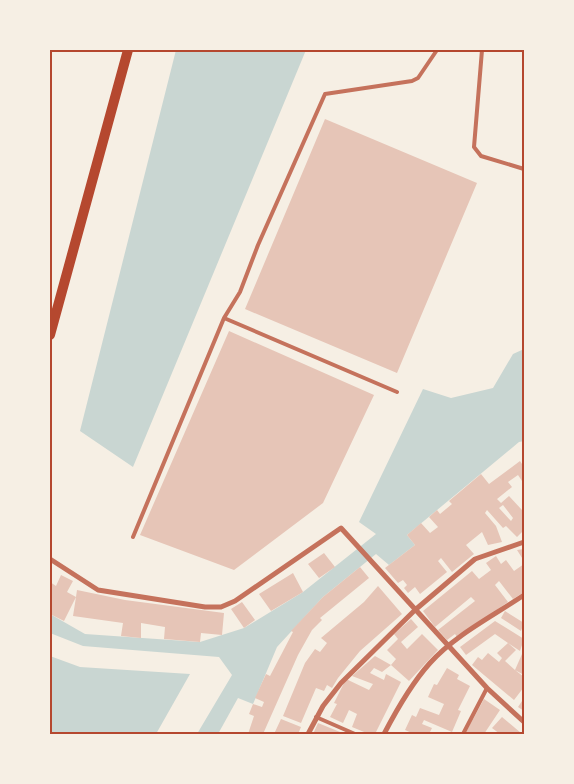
<svg xmlns="http://www.w3.org/2000/svg" width="574" height="784" font-family="Quicksand,sans-serif">
	<rect width="100%" height="100%" fill="#f6efe4"/>
	<!-- water -->
	<path fill="#c9d6d2" d="M176,50H306L133,467L80,431Z
		M524,349V441L519,442L407,535L415,545L389,565L376,554L323,597L277,647L253,704L238,698L218,734H197L232,675L219,657L83,646L50,633V614L85,634L200,642L244,628L303,592L376,534L359,522L423,389L451,398L493,388L513,354Z
		M50,656L80,667L190,674L156,734H50Z"/>
	<!-- building -->
	<path fill="#e6c5b7" fill-rule="evenodd" d="M325,119L477,183L397,373L245,309Z
		M229,331L374,395L323,503L234,570L140,535Z
		M520,461L524,467V479L522,481L518,475L508,482L512,487L497,499L501,503L509,496L522,510L524,508V530L517,537L506,526L503,528L487,510L485,513L496,526L502,542L488,545L482,532L466,545L474,554L452,572L441,558L438,561L447,572L420,594L415,587L408,593L404,588L407,585L403,580L398,583L385,568L415,545L407,535L421,523L430,533L438,527L429,517L437,510L440,514L452,504L449,501L481,474L489,484ZM503,505L513,518L511,521L499,508Z
		M524,549V561L517,550Z
		M324,553L335,567L319,578L308,564Z
		M496,556L501,564L506,560L514,571L524,564V592L513,599L499,581L495,585L508,602L457,637L455,634L447,640L438,630L475,601L471,597L435,627L423,611L472,571L479,579L491,570L486,563Z
		M360,567L369,578L320,618L322,620L312,630L298,655L263,734H248L254,716L249,714L253,704L262,707L264,702L255,698L266,674L270,676L293,632L291,631L323,597Z
		M293,573L303,592L271,611L259,594Z
		M61,575L73,581L67,592L76,597L77,590L125,600L224,613L222,635L201,633L200,642L164,639L165,627L141,623V638L121,636L123,623L73,616L76,597L64,621L50,614V582L56,586Z
		M378,586L402,614L360,651L338,678L332,688L327,685L324,691L316,688L301,723L283,716L305,663L315,649L320,652L327,643L321,638L364,602Z
		M242,602L255,620L244,628L231,609Z
		M505,611L524,623L521,631L501,618Z
		M411,619L418,627L401,642L407,649L422,634L438,650L409,681L391,665L396,659L387,650L398,639L394,634Z
		M495,621L524,639L520,651L508,643L516,650L505,661L515,670L522,654L524,655V675L515,670L524,677V687L514,700L472,665L478,657L482,660L488,653L499,662L502,658L497,653L508,643L495,634L466,655L460,647Z
		M375,656L391,665L382,672L374,668L370,673L384,680L386,674L401,682L375,734H369L352,727L357,714L349,710L343,723L330,717L337,704L334,703L346,679L369,690L373,684L352,676Z
		M447,668L459,675L457,679L470,686L458,710L461,711L452,732L424,720L422,724L432,728L429,734H414L405,730L412,715L416,717L420,708L439,715L444,704L428,697L434,684L437,685Z
		M524,698V711L518,707Z
		M484,699L500,710L484,734H465Z
		M502,717L521,733L520,734H500L492,728Z
		M281,719L301,727L298,734H274Z
		M318,723L345,734H313Z"/>
	<g fill="none" stroke-linecap="round" stroke-linejoin="round">
		<!-- service -->
		<path stroke="#c5725c" stroke-width="4" d="M482,50L474,147L481,156L524,169
			M224,318L397,392
			M133,537L224,318L240,292L258,245L325,94L412,81L418,78L437,50
			M316,717L355,734
			M463,734L487,688"/>
		<!-- minor -->
		<path stroke="#c5725c" stroke-width="5" d="M50,559L98,590L205,607H221L235,601L341,528L487,688L524,722
			M308,734L323,706L341,683L415,610L475,559L524,542
			M384,734C397,709 411,684 430,663C455,635 493,616 524,595"/>
		<!-- secondary -->
		<path stroke="#b5482f" stroke-width="10" d="M50,335L128,50"/>
	</g>
	<!-- border -->
	<rect width="574" height="784" fill="none" stroke="#f6efe4" stroke-width="102"/>
	<rect x="51" y="51" width="472" height="682" fill="none" stroke="#b5482f" stroke-width="2"/>
</svg>
